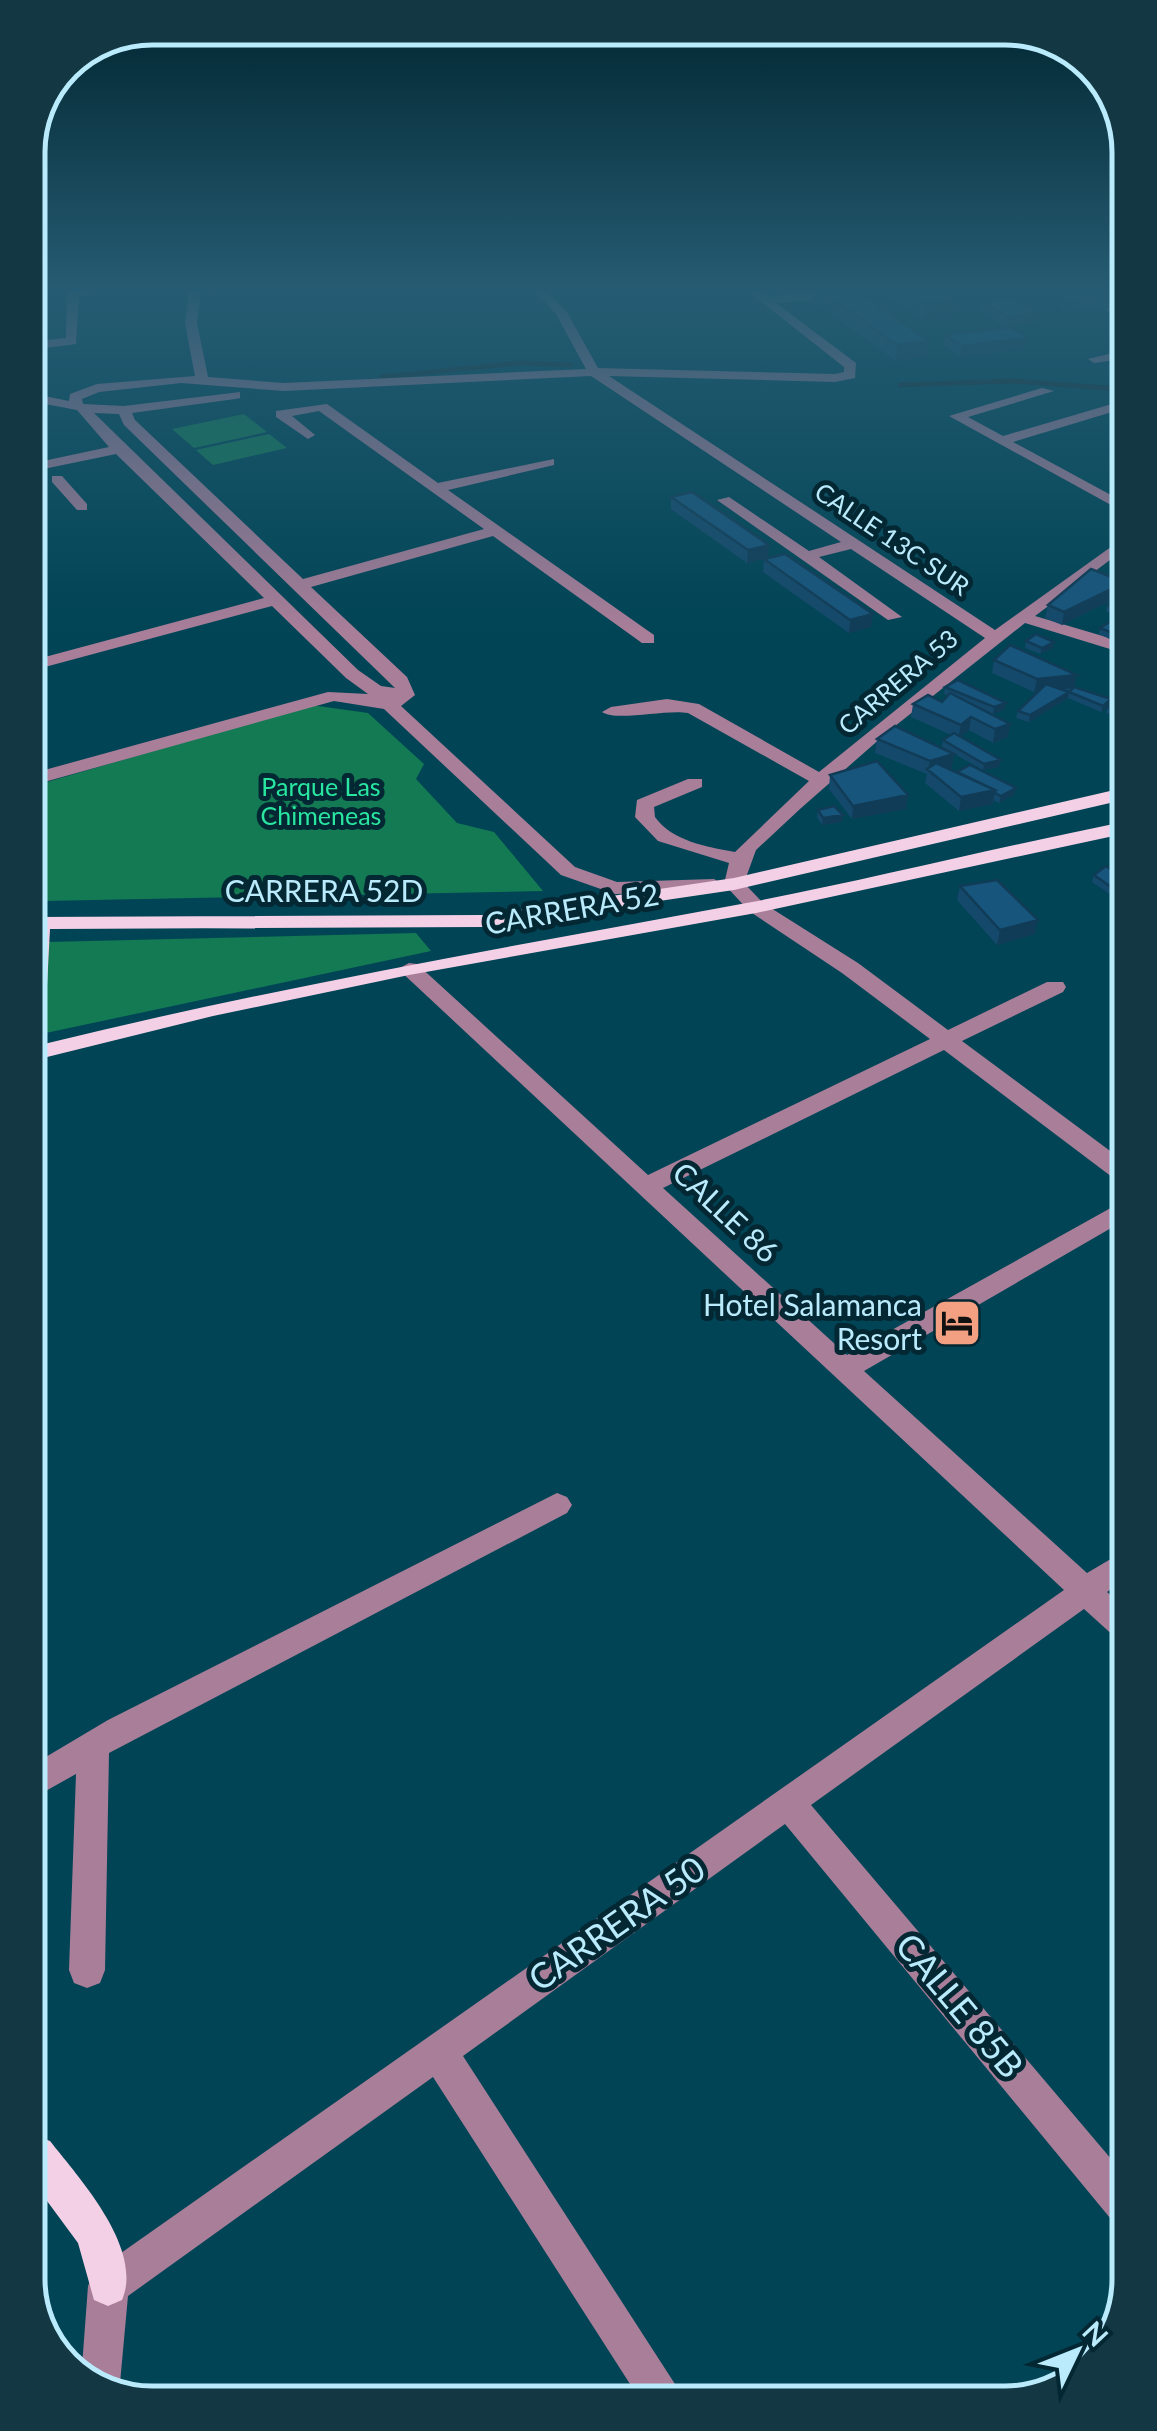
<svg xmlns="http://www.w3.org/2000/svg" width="1157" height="2431" font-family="Lato,sans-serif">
	<rect width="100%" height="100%" fill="#045"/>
	<!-- green -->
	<path fill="#137a53" d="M244,414L267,432L194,448L172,429Z
		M269,434L287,448L213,465L196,450Z
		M311,705L368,713L424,764L416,779L457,823L494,832L543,891L44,901L31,892L30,787Z
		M416,933L431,951L41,1034L47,942Z"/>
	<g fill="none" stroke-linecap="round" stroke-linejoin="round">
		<!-- stream -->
		<path stroke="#162a31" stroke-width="5" d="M210,294L219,292
			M382,377L521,363L571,365
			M900,385L1011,381L1121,389"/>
		<!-- path -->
		<path stroke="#5691a2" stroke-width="5" stroke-dasharray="5 6" stroke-linecap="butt" d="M1112,853L1123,863"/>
		<!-- minor -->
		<path fill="#a97e99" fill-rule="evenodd" d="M67,292H112L79,296L76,344L29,350V342L66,338Z
			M189,292H201L197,323L208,377L284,383L586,369L556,314L535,292H547L567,312L598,368L835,374L844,372V367L749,292H762L768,296L850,292L845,297L776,303L856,363L855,378L835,382L609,376L995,630L1122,539V551L1035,616L1123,642V653L1025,623L890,730L800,809L756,850L744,883L763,903L858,963L948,1030L1047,982H1063L1066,987L1063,992L962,1041L1125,1162V1182L1116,1180L944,1050L663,1188L847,1355L1125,1200V1220L864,1371L1087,1573L1126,1550L1127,1578L1107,1592L1127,1609V1642L1116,1638L1084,1609L811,1805L1129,2180V2230L1115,2224L785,1824L463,2056L684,2398H639L433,2077L128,2296L119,2394L81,2380L88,2286L94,2272L1064,1590L398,969L409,963L417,964L648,1175L930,1039L842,973L749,911L724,884L729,863L658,841L635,817L637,800L688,779H702V787L654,807L655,817C672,841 707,847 735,852L809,781L688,713C665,709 617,722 602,712L611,707L667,699L699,704L819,772L985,638L851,549L819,557L902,617L888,620L717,500L729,497L809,551L841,542L591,376L284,391L181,383L99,392L82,399L83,404L124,406L240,392V398L235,399L132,413L135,420L303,579L484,529L319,411L292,416L315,435L308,439L276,417V411L327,404L438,483L554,459V465L448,490L654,635V643H642L493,536L311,587L407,677L415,695L401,706L575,867L617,882L714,879L724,885L714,891L615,894L561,875L384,709L334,701L30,786V774L328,692L368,694L346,678L272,606L30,671V661L264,598L116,454L29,472V464L109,447L77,410L29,401V393L69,401L70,394L97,384L195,376L185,323ZM94,413L119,414L124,425L395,688L381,686L358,670Z
			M1080,292H1093L1121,311V320Z
			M1121,351V359L1094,363L1088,359Z
			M1042,388L1054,391L968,417L1003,436L1122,401V409L1013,442L1122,501V511L949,416Z
			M29,436L43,447V453H33L29,448Z
			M52,476H62L87,504V510H77L52,482Z
			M557,1493L567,1497L572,1505L567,1513L109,1753L105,1970L100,1983L87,1988L74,1983L69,1970L76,1774L35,1797L34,1764L108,1720Z"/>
		<!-- major -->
		<path fill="#f4d0e6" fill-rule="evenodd" d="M1123,788V800L734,890L483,927L50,929L44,1044C279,986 515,946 752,902C876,878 999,847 1123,822V834L756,913L409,975L213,1016L43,1058L40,1065L32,1067L31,917L483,915L734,878Z
			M36,2136L50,2141C80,2179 144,2249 122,2300L108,2306L94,2300L78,2243L36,2186Z"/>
	</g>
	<!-- wall -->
	<path fill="#15496b" d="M812,292H858L929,341L927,356L896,361L811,300Z
		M880,292H941L955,300L953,316L924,320Z
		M1060,294L1110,299L1108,309L1064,311L1058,305Z
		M982,301L1037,313L1035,324L1011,327L1025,349L960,357L944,346L945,335L1006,327L980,312Z
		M671,497L768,558L747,563L671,509Z
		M764,559L873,614L871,627L849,633L763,572Z
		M1122,581V595L1062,625L1045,618L1048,605Z
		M1122,598V618L1106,611L1108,605Z
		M1122,621L1123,645L1113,643L1114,641L1099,634L1100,628Z
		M1026,641L1054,642L1053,648L1040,654L1025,648Z
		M994,660L1111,699L1110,705L1123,697V718L1106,713L1108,707L1101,712L1068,698L1029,722L1016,718L1018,711L1038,691L1034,692L992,673Z
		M945,687L1004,710L993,714L979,708L1008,737L993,743L969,730L960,737L999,767L983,770L942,747L943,740L951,735L911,717L913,704L942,702L948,695L944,694Z
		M877,739L954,754L952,767L948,769L957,773L1016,788L1014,795L999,803L994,800L993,804L959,811L925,783L927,774L875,753Z
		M830,775L908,795L906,809L852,819L829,789Z
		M818,810L842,822L822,825L817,817Z
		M1094,875L1124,878V900L1120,901L1092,882Z
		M960,886L1035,934L997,945L957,900Z"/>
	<!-- shaded-wall -->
	<path fill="#113c57" d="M955,300L953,316L924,320L926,304Z
		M1037,313L1035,324L1007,328L1008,317Z
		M1027,338L1025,349L960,357L962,346Z
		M929,341L927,356L896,361L897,345Z
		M769,545L768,558L747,563L748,550Z
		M1122,584V595L1062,625L1064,612Z
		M873,614L871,627L849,633L850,620Z
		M1054,642L1053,648L1040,654L1042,648Z
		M1077,675L1074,688L1034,692L1037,679Z
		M1069,692L1068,698L1029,722L1030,715Z
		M1111,699L1110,706L1101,712L1103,706Z
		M1006,703L1004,710L993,714L994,707Z
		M971,717L969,730L958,738L961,725Z
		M1010,724L1008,737L993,743L995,729Z
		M954,754L952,767L932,773L928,770L930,761Z
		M1001,760L999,767L983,770L984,764Z
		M1016,788L1014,795L999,803L1001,796Z
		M995,790L993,804L959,811L961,797Z
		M908,795L906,809L852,819L853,806Z
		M843,815L842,822L822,825L823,818Z
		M1038,920L1035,934L997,945L1000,930Z"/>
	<!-- building -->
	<path fill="#18557c" stroke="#113c57" stroke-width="2.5" d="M822,292H858L929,341L897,345Z
		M906,292H941L955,300L926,304Z
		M1103,292L1110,299L1066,301L1060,294Z
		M1010,298L1037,313L1008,317L982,301Z
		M1010,327L1027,338L962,346L945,335Z
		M692,492L769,545L748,550L671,497Z
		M785,554L873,614L850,620L764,559Z
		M1091,569L1122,581V584L1064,612L1048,605Z
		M1122,598V611L1108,605Z
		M1116,618L1122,621V627L1116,630L1115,634L1100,628Z
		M1036,634L1054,642L1042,648L1026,641Z
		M1010,645L1077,675L1037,679L994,660Z
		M958,680L1006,703L994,707L945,687Z
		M1046,684L1069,692L1030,715L1018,711Z
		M1074,687L1111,699L1103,706L1069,692Z
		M950,693L1010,724L995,729L971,717L961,725L913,704L928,695L942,702Z
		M1123,697V711L1108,707L1121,698Z
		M895,726L954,754L930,761L877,739Z
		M954,733L1001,760L984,764L943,740Z
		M877,761L908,795L853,806L830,775Z
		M936,763L995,790L961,797L927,769Z
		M970,765L1016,788L1001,796L995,793V790L957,772Z
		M834,806L843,815L823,818L818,810Z
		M1106,866L1124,878V893L1121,894L1094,875Z
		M997,880L1038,920L1000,930L960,886Z"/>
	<!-- sky -->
	<linearGradient id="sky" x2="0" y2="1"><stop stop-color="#00252f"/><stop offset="0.46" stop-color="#265c73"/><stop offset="1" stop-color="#265c73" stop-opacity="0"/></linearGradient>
	<rect width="1157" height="632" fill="url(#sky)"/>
	<!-- icons -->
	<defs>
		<g id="hotel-square" transform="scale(2.5)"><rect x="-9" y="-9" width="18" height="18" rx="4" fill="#f2a081" stroke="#042833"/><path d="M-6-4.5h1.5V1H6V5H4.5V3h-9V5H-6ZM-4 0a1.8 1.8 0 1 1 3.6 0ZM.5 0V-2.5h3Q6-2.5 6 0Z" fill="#111"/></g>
	</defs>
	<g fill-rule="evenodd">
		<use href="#hotel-square" x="957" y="1323"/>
	</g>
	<g text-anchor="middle" stroke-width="10" stroke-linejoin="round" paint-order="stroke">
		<!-- far-street labels -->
		<g font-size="25" fill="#baebfc" stroke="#042833">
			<text transform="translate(892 539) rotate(34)" y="9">CALLE 13C SUR</text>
			<text transform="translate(898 682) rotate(-40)" y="9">CARRERA 53</text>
		</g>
		<!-- far-park labels -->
		<g font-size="25" fill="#29e6a0" stroke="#042833">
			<text x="321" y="796">Parque Las<tspan x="321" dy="29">Chimeneas</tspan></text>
		</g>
		<!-- street labels -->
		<g font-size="30" fill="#baebfc" stroke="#042833">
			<text x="324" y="902">CARRERA 52D</text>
			<text transform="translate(572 910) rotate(-10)" y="10">CARRERA 52</text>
			<text transform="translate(725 1213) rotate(43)" y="10">CALLE 86</text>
		</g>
		<!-- poi labels -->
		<g font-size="30" fill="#baebfc" stroke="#042833" text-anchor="end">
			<text x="922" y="1316">Hotel Salamanca<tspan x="922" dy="34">Resort</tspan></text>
		</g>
		<!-- near-street labels -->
		<g font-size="35" fill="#baebfc" stroke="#042833">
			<text transform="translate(617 1924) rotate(-35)" y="12">CARRERA 50</text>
			<text transform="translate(959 2006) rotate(50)" y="12">CALLE 85B</text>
		</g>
	</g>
	<!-- crop -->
	<path d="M0 0H1157V2431H0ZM152 45H1005A107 107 0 0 1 1112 152V2279A107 107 0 0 1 1005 2386H152A107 107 0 0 1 45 2279V152A107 107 0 0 1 152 45Z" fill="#133843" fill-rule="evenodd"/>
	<path fill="none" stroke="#baebfc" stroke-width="5" d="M152 45H1005A107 107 0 0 1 1112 152V2279A107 107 0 0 1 1005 2386H152A107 107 0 0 1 45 2279V152A107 107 0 0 1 152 45Z"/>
	<!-- north arrow -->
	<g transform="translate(1077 2351) rotate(47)" stroke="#042833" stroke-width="8" paint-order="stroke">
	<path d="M0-8L18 38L0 25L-18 38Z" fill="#baebfc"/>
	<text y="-15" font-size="28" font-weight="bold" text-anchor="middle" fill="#baebfc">N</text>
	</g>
</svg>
